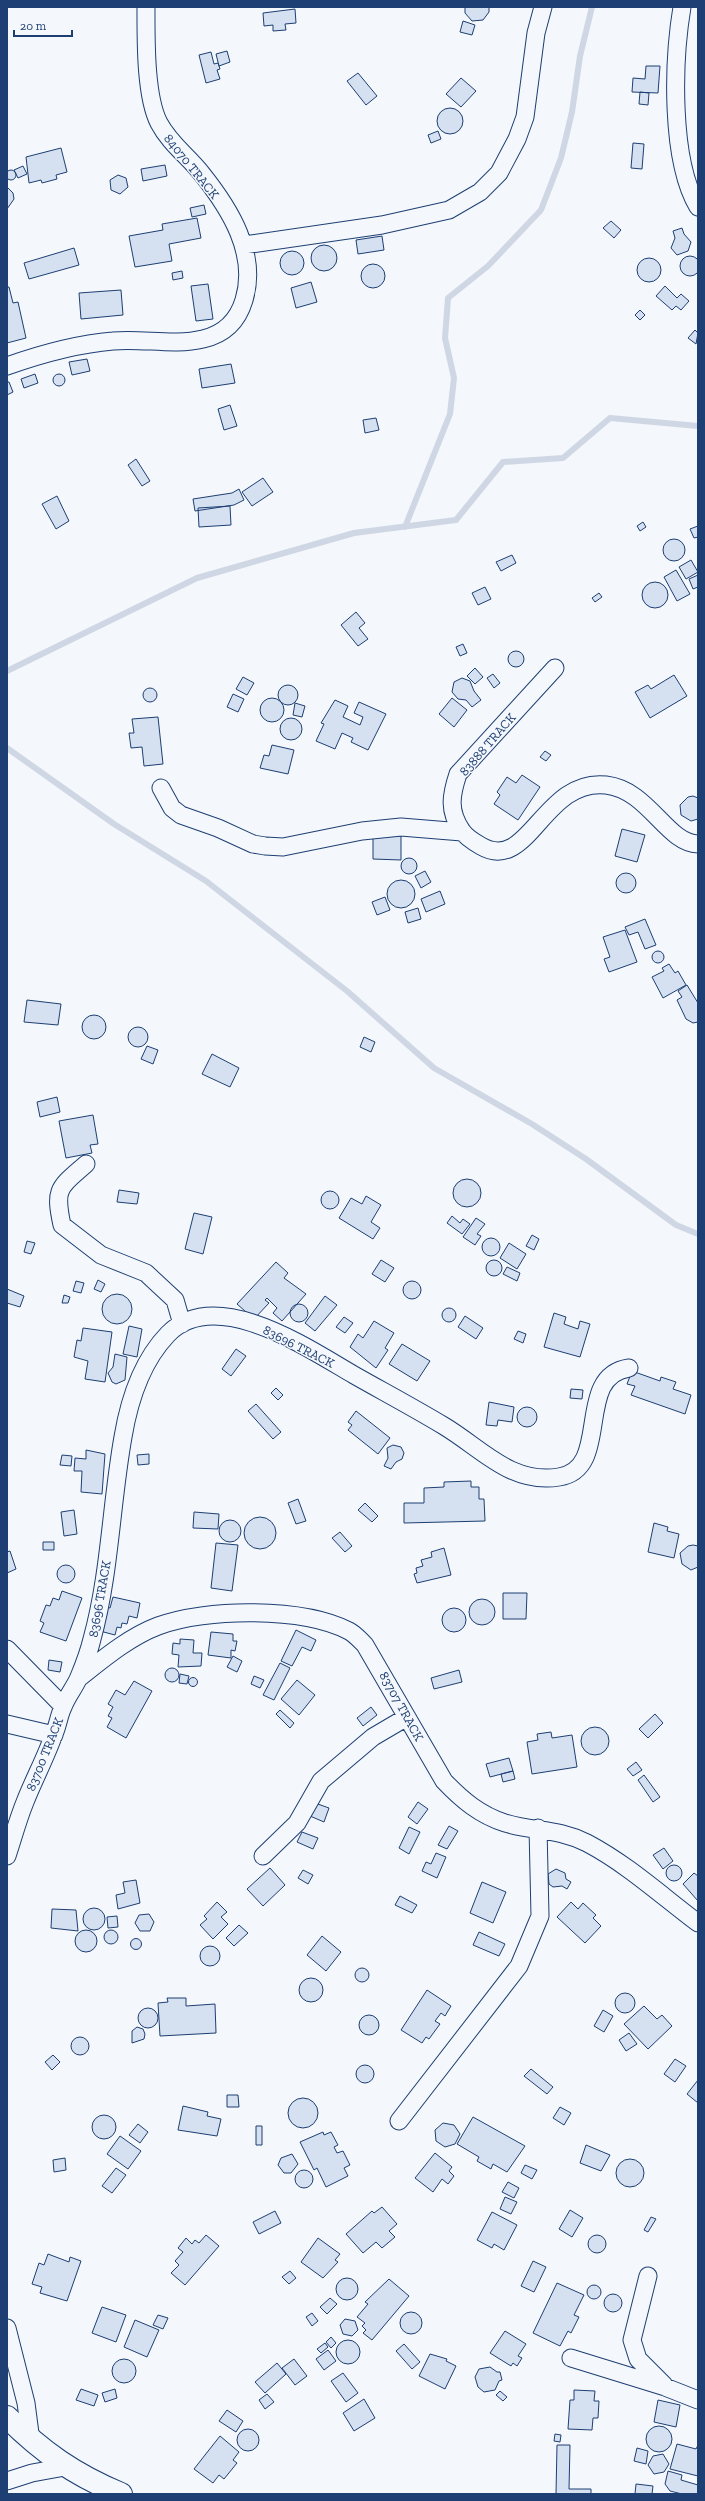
<svg xmlns="http://www.w3.org/2000/svg" width="705" height="2501" font-family="'Zilla Slab',serif">
	<rect width="100%" height="100%" fill="#f4f7fb"/>
	<g fill="none" stroke-linecap="round" stroke-linejoin="round">
		<!-- stream -->
		<path stroke="#cfd7e4" stroke-width="6" d="M405,527L450,414L454,378L445,338L448,298L488,266L541,210L561,158L572,112L580,56L592,7
			M7,671L197,578L354,533L456,520L503,462L563,458L610,418L698,426
			M7,748L114,824L206,881L347,991L434,1068L532,1124L586,1159L676,1225L698,1234"/>
	</g>
	<!-- building -->
	<path fill="#d5e0f0" stroke="#1d3f73" d="M465,7H489V12L483,20L472,21L465,13Z
		M295,9L296,23L285,24L286,30L273,31V25L264,26L263,13Z
		M463,21L475,25L472,35L460,32Z
		M227,51L230,62L219,66L216,54Z
		M211,52L214,64L218,63L220,69L217,70L220,79L206,83L199,55Z
		M646,66H660L658,93L632,92L633,78L645,79Z
		M358,73L377,96L366,105L347,81Z
		M461,78L476,91L461,107L446,94Z
		M640,92L649,93L648,105L639,104Z
		M437 121a13 13 0 1 1 26 0a13 13 0 1 1-26 0Z
		M438,131L441,139L431,143L428,135Z
		M633,143L644,144L642,169L631,168Z
		M61,148L67,172L56,175L57,179L42,183L41,180L29,183L26,157Z
		M165,165L167,176L143,181L141,169Z
		M23,166L27,174L18,178L14,170Z
		M6 175a5 5 0 1 1 10 0a5 5 0 1 1-10 0Z
		M118,175L126,178L128,187L120,194L111,190L110,180Z
		M7,187L13,193L14,199L7,209Z
		M204,205L206,214L192,217L190,208Z
		M197,218L201,238L169,244L172,261L135,267L129,236L163,230L162,224Z
		M611,221L621,230L614,238L603,228Z
		M682,228L684,234L691,242L688,251L677,255L671,248L675,238L673,231Z
		M382,236L384,250L358,254L356,240Z
		M311 258a13 13 0 1 1 26 0a13 13 0 1 1-26 0Z
		M74,248L79,265L29,279L24,263Z
		M280 263a12 12 0 1 1 24 0a12 12 0 1 1-24 0Z
		M680 266a10 10 0 1 1 20 0a10 10 0 1 1-20 0Z
		M637 270a12 12 0 1 1 24 0a12 12 0 1 1-24 0Z
		M361 276a12 12 0 1 1 24 0a12 12 0 1 1-24 0Z
		M182,271L183,278L173,280L172,273Z
		M311,282L317,302L296,308L291,288Z
		M208,284L213,319L196,321L191,286Z
		M665,286L677,298L681,294L689,301L681,310L676,306L672,310L656,296Z
		M7,287H9L13,303L18,302L26,338L7,343Z
		M121,290L123,315L81,319L79,293Z
		M640,310L645,315L640,320L635,315Z
		M695,330L698,333L696,344L688,338Z
		M87,359L90,371L72,375L69,362Z
		M231,364L235,383L202,388L199,369Z
		M53 380a6 6 0 1 1 12 0a6 6 0 1 1-12 0Z
		M35,374L38,383L24,388L21,379Z
		M7,382H9L13,392L7,395Z
		M230,405L237,426L224,430L218,409Z
		M376,418L379,430L365,433L363,420Z
		M136,459L150,481L142,486L128,465Z
		M263,478L273,492L252,506L242,492Z
		M239,489L244,500L234,505L195,511L193,499L232,493Z
		M57,496L69,521L56,529L42,504Z
		M230,506L231,525L199,527L198,508Z
		M643,522L646,527L640,531L637,526Z
		M698,526V537L694,538L690,529Z
		M663 550a11 11 0 1 1 22 0a11 11 0 1 1-22 0Z
		M512,555L516,563L501,571L496,562Z
		M691,560L698,572L686,579L679,567Z
		M676,570L690,594L677,601L664,577Z
		M698,575V587L693,589L689,579Z
		M642 595a13 13 0 1 1 26 0a13 13 0 1 1-26 0Z
		M485,587L491,599L478,605L472,593Z
		M599,593L602,597L595,602L592,598Z
		M356,612L365,623L359,628L368,639L358,646L341,625Z
		M463,644L467,653L460,656L456,647Z
		M508 659a8 8 0 1 1 16 0a8 8 0 1 1-16 0Z
		M475,668L483,677L475,684L467,676Z
		M493,674L500,683L494,688L487,678Z
		M674,675L687,696L650,718L635,692L648,685L651,689Z
		M243,677L254,683L247,695L236,689Z
		M462,678L470,681L474,691L481,700L472,707L466,700L458,699L452,692L454,682Z
		M278 695a10 10 0 1 1 20 0a10 10 0 1 1-20 0Z
		M143 695a7 7 0 1 1 14 0a7 7 0 1 1-14 0Z
		M233,694L244,699L238,712L227,707Z
		M452,698L467,710L454,727L439,714Z
		M260 710a12 12 0 1 1 24 0a12 12 0 1 1-24 0Z
		M335,700L348,706L343,717L360,725L363,717L354,713L359,702L386,714L368,750L351,742L353,738L342,733L335,749L316,741L324,724L321,723Z
		M295,703L305,706L302,717L293,715Z
		M158,717L163,764L144,766L142,747L131,748L129,733H134L132,719Z
		M280 729a11 11 0 1 1 22 0a11 11 0 1 1-22 0Z
		M272,745L294,750L288,774L260,768L264,755L269,756Z
		M545,751L551,755L546,761L540,757Z
		M522,775L540,787L518,820L494,804L500,795L497,792L507,777L516,783Z
		M693,796L698,798V819L691,821L681,815L680,805L688,797Z
		M622,829L645,835L637,862L615,856Z
		M373,835L401,836V860L373,859Z
		M401 866a8 8 0 1 1 16 0a8 8 0 1 1-16 0Z
		M425,871L431,882L421,888L415,876Z
		M616 883a10 10 0 1 1 20 0a10 10 0 1 1-20 0Z
		M387 894a14 14 0 1 1 28 0a14 14 0 1 1-28 0Z
		M440,891L445,904L426,912L421,899Z
		M385,897L390,910L377,915L372,902Z
		M418,908L421,919L408,923L405,912Z
		M645,919L656,945L645,949L638,932L629,935L625,927Z
		M625,930L637,962L609,972L604,959L610,957L603,937Z
		M652 957a6 6 0 1 1 12 0a6 6 0 1 1-12 0Z
		M669,964L675,973L678,971L686,985L663,998L652,977L664,971L662,968Z
		M687,985L698,1003V1022L693,1023L686,1019L677,1000L682,997L678,991Z
		M27,1000L61,1004L58,1025L24,1022Z
		M82 1027a12 12 0 1 1 24 0a12 12 0 1 1-24 0Z
		M128 1037a10 10 0 1 1 20 0a10 10 0 1 1-20 0Z
		M364,1037L375,1042L371,1052L360,1047Z
		M147,1046L158,1050L153,1064L141,1059Z
		M212,1054L239,1068L230,1087L202,1074Z
		M57,1097L60,1112L40,1117L37,1102Z
		M93,1115L98,1144L90,1145L92,1153L66,1158L59,1121Z
		M453 1193a14 14 0 1 1 28 0a14 14 0 1 1-28 0Z
		M119,1190L139,1193L137,1204L117,1202Z
		M321 1200a9 9 0 1 1 18 0a9 9 0 1 1-18 0Z
		M366,1196L381,1205L371,1222L380,1228L373,1239L339,1218L351,1198L362,1204Z
		M194,1213L212,1217L203,1254L185,1249Z
		M452,1216L460,1223L463,1219L470,1224L462,1234L447,1223Z
		M476,1218L485,1224L477,1234L481,1236L475,1245L463,1237Z
		M532,1235L539,1239L534,1250L526,1246Z
		M482 1247a9 9 0 1 1 18 0a9 9 0 1 1-18 0Z
		M27,1241L35,1243L31,1254L24,1252Z
		M509,1243L526,1254L517,1269L500,1258Z
		M486 1268a8 8 0 1 1 16 0a8 8 0 1 1-16 0Z
		M381,1260L394,1268L385,1282L372,1274Z
		M276,1262L288,1273L284,1278L306,1294L282,1321L273,1313L277,1308L267,1298L265,1300L269,1303L254,1319L237,1304Z
		M507,1267L520,1273L517,1281L503,1274Z
		M98,1280L105,1284L101,1292L94,1289Z
		M403 1290a9 9 0 1 1 18 0a9 9 0 1 1-18 0Z
		M76,1281L84,1283L81,1293L73,1291Z
		M7,1289L24,1296L20,1307L7,1303Z
		M102 1309a15 15 0 1 1 30 0a15 15 0 1 1-30 0Z
		M64,1295L70,1297L68,1303H62Z
		M325,1296L337,1305L315,1331L305,1323Z
		M290 1313a9 9 0 1 1 18 0a9 9 0 1 1-18 0Z
		M442 1315a7 7 0 1 1 14 0a7 7 0 1 1-14 0Z
		M554,1313L566,1317L564,1324L578,1329L580,1321L590,1324L580,1357L544,1347Z
		M465,1316L483,1328L476,1339L458,1327Z
		M344,1317L353,1323L345,1333L336,1327Z
		M374,1321L394,1333L385,1348L388,1350L376,1368L350,1347L358,1334L363,1338Z
		M129,1326L142,1329L137,1357L123,1354Z
		M83,1328L112,1332L105,1382L85,1379L88,1361L74,1357L77,1340L81,1341Z
		M518,1331L526,1334L523,1343L514,1339Z
		M402,1344L430,1361L417,1381L389,1364Z
		M236,1349L246,1356L231,1376L222,1369Z
		M115,1354L127,1357L125,1380L116,1384L112,1382L108,1373L113,1367Z
		M632,1371L660,1381L661,1377L676,1382L673,1389L691,1395L685,1414L631,1395L635,1386L627,1384Z
		M276,1388L283,1395L278,1400L271,1393Z
		M571,1389L583,1390L582,1399L570,1398Z
		M489,1402L514,1407L512,1422L498,1420L497,1426L486,1425Z
		M256,1404L281,1432L273,1439L248,1411Z
		M517 1417a10 10 0 1 1 20 0a10 10 0 1 1-20 0Z
		M356,1411L390,1438L378,1454L348,1430L352,1425L348,1422Z
		M393,1445L401,1447L404,1453L402,1459L396,1462L391,1469L384,1466L388,1458L387,1448Z
		M86,1450L105,1454L102,1494L81,1492L82,1471H74L75,1458L86,1459Z
		M149,1454V1464L138,1465L137,1455Z
		M62,1455L72,1456L71,1466L60,1465Z
		M471,1481V1487H479V1499H484L485,1521L404,1523V1503H424V1488L444,1487V1482Z
		M298,1499L306,1521L296,1524L288,1503Z
		M365,1503L378,1516L372,1522L358,1510Z
		M74,1510L77,1534L64,1536L61,1512Z
		M194,1512L219,1514L218,1529L193,1528Z
		M244 1533a16 16 0 1 1 32 0a16 16 0 1 1-32 0Z
		M219 1531a11 11 0 1 1 22 0a11 11 0 1 1-22 0Z
		M654,1523L668,1527L667,1531L679,1534L674,1558L648,1552Z
		M340,1532L352,1546L345,1552L332,1538Z
		M43,1542H54V1550H43Z
		M216,1543L238,1545L232,1591L211,1588Z
		M693,1545L698,1546V1567L691,1570L682,1564L680,1553L688,1546Z
		M444,1548L451,1575L417,1583L414,1574L417,1573L416,1568L423,1566L421,1560L432,1557L431,1552Z
		M10,1551L16,1569L7,1573V1552Z
		M57 1574a9 9 0 1 1 18 0a9 9 0 1 1-18 0Z
		M62,1591L82,1598L66,1641L40,1632L44,1623L40,1621L46,1605L50,1606L53,1598L59,1600Z
		M503,1593H527L526,1619H503Z
		M113,1597L140,1603L137,1618L129,1616L127,1624L122,1623L121,1628L117,1627L115,1635L100,1631L106,1607L110,1608Z
		M469 1612a13 13 0 1 1 26 0a13 13 0 1 1-26 0Z
		M442 1620a12 12 0 1 1 24 0a12 12 0 1 1-24 0Z
		M296,1630L316,1640L311,1651L302,1647L292,1666L281,1661Z
		M211,1632L233,1634V1641H237L235,1651L231,1650V1658L208,1655Z
		M180,1639L194,1640L193,1653H202L201,1666L178,1667L179,1655L172,1654L173,1643L180,1644Z
		M233,1656L242,1661L237,1672L227,1667Z
		M49,1660L62,1662L60,1672L48,1670Z
		M280,1663L290,1668L274,1700L263,1695Z
		M165 1675a7 7 0 1 1 14 0a7 7 0 1 1-14 0Z
		M459,1670L462,1682L434,1689L431,1678Z
		M180,1674L189,1676L187,1684L179,1683Z
		M254,1676L264,1680L260,1688L251,1684Z
		M188.5 1682a4.5 4.5 0 1 1 9 0a4.5 4.5 0 1 1-9 0Z
		M297,1680L315,1695L299,1715L281,1699Z
		M134,1681L152,1691L126,1738L107,1727L112,1718L108,1716L113,1707L108,1704L116,1690L125,1695Z
		M371,1707L377,1715L363,1726L357,1718Z
		M280,1710L294,1723L290,1728L276,1714Z
		M655,1714L663,1723L648,1738L639,1729Z
		M581 1741a14 14 0 1 1 28 0a14 14 0 1 1-28 0Z
		M551,1732L552,1738L572,1735L577,1767L532,1774L527,1742L538,1740L537,1734Z
		M509,1758L513,1771L490,1777L486,1764Z
		M636,1762L642,1770L633,1776L627,1769Z
		M513,1771L515,1779L503,1782L501,1774Z
		M644,1775L660,1797L653,1802L638,1780Z
		M418,1802L428,1809L417,1824L408,1817Z
		M315,1803L329,1808L324,1822L310,1816Z
		M449,1826L458,1831L447,1849L438,1845Z
		M409,1827L420,1832L409,1854L399,1848Z
		M302,1832L318,1838L313,1849L297,1842Z
		M664,1848L673,1861L663,1869L653,1855Z
		M436,1853L446,1857L437,1878L422,1871L426,1862L431,1864Z
		M666 1873a8 8 0 1 1 16 0a8 8 0 1 1-16 0Z
		M270,1868L285,1885L263,1906L247,1889Z
		M556,1869L565,1873L566,1879L571,1882L567,1889L562,1886L553,1887L549,1884L548,1874Z
		M303,1870L313,1875L308,1884L298,1878Z
		M694,1873L698,1876V1901L683,1884Z
		M136,1880L140,1903L118,1909L116,1895L125,1893L123,1882Z
		M482,1882L506,1892L493,1923L470,1913Z
		M400,1896L417,1905L412,1913L395,1905Z
		M217,1902L227,1912L221,1917L228,1924L213,1939L200,1925L207,1919L204,1916Z
		M571,1902L578,1909L583,1903L596,1915L593,1918L601,1926L585,1943L557,1917Z
		M83 1919a11 11 0 1 1 22 0a11 11 0 1 1-22 0Z
		M52,1909L76,1910L78,1931L51,1928Z
		M149,1914L154,1922L150,1931H140L135,1923L139,1915Z
		M117,1916L118,1927L108,1928L107,1917Z
		M239,1925L248,1933L234,1946L226,1938Z
		M104 1937a7 7 0 1 1 14 0a7 7 0 1 1-14 0Z
		M75 1941a11 11 0 1 1 22 0a11 11 0 1 1-22 0Z
		M479,1932L505,1944L499,1956L473,1945Z
		M322,1936L341,1952L326,1971L307,1955Z
		M130.5 1944a5.5 5.5 0 1 1 11 0a5.5 5.5 0 1 1-11 0Z
		M200 1956a10 10 0 1 1 20 0a10 10 0 1 1-20 0Z
		M355 1975a7 7 0 1 1 14 0a7 7 0 1 1-14 0Z
		M299 1990a12 12 0 1 1 24 0a12 12 0 1 1-24 0Z
		M427,1990L451,2006L445,2016L441,2013L435,2021L440,2024L429,2039L426,2037L422,2043L401,2030Z
		M615 2003a10 10 0 1 1 20 0a10 10 0 1 1-20 0Z
		M167,1998H186V2006L215,2004L216,2033L160,2036L158,2003L168,2002Z
		M644,2006L657,2019L662,2015L672,2026L648,2049L624,2024Z
		M138 2018a10 10 0 1 1 20 0a10 10 0 1 1-20 0Z
		M603,2010L613,2016L604,2032L594,2026Z
		M359 2025a10 10 0 1 1 20 0a10 10 0 1 1-20 0Z
		M137,2027L143,2029L145,2034L144,2039L132,2043V2031Z
		M629,2033L637,2044L626,2051L619,2040Z
		M71 2046a9 9 0 1 1 18 0a9 9 0 1 1-18 0Z
		M53,2055L60,2062L52,2070L45,2062Z
		M675,2059L686,2066L675,2082L664,2074Z
		M356 2074a9 9 0 1 1 18 0a9 9 0 1 1-18 0Z
		M531,2069L553,2087L547,2094L524,2076Z
		M698,2080V2103L687,2094Z
		M227,2095H238L239,2107H227Z
		M288 2113a15 15 0 1 1 30 0a15 15 0 1 1-30 0Z
		M183,2106L208,2112L207,2116L221,2119L217,2136L178,2130Z
		M560,2107L571,2113L564,2125L553,2118Z
		M92 2127a12 12 0 1 1 24 0a12 12 0 1 1-24 0Z
		M473,2117L525,2146L507,2172L493,2164L491,2169L477,2161L479,2157L457,2144Z
		M443,2123L454,2125L460,2134L455,2144L445,2147L436,2141L435,2130Z
		M138,2124L148,2132L140,2143L129,2135Z
		M256,2126H262V2145H256Z
		M323,2132L324,2135L331,2132L338,2145L334,2147L337,2153L343,2151L350,2165L344,2168L348,2176L326,2187L317,2168L314,2170L300,2142Z
		M120,2136L141,2151L128,2169L107,2154Z
		M586,2145L610,2155L601,2171L580,2163Z
		M435,2153L452,2167L449,2171L454,2176L448,2184L442,2179L433,2192L415,2178Z
		M292,2154L298,2164L291,2173H284L278,2165L281,2158Z
		M65,2158L66,2170L54,2172L53,2160Z
		M616 2173a14 14 0 1 1 28 0a14 14 0 1 1-28 0Z
		M525,2165L537,2170L532,2179L521,2173Z
		M116,2168L126,2175L112,2193L102,2186Z
		M295 2179a9 9 0 1 1 18 0a9 9 0 1 1-18 0Z
		M508,2182L519,2188L514,2198L502,2192Z
		M505,2197L517,2202L511,2214L500,2209Z
		M382,2207L397,2224L389,2231L395,2237L382,2248L376,2242L363,2253L346,2234L372,2211L374,2213Z
		M570,2210L583,2218L572,2237L559,2229Z
		M275,2211L281,2223L259,2234L253,2222Z
		M492,2212L517,2225L504,2250L494,2244L492,2248L477,2240Z
		M651,2217L656,2219L648,2232L644,2230Z
		M206,2235L219,2246L185,2285L171,2273L179,2265L175,2261L183,2252L178,2248L186,2238L192,2244L195,2240L199,2243Z
		M588 2244a9 9 0 1 1 18 0a9 9 0 1 1-18 0Z
		M318,2238L340,2254L335,2260L338,2262L323,2278L301,2262Z
		M48,2254L69,2262L70,2257L81,2261L67,2301L40,2293L42,2287L32,2284L39,2263L44,2265Z
		M533,2261L546,2267L534,2292L521,2286Z
		M290,2271L296,2278L289,2284L282,2277Z
		M336 2289a11 11 0 1 1 22 0a11 11 0 1 1-22 0Z
		M389,2279L409,2296L372,2340L363,2333L366,2330L362,2326L365,2323L357,2317L368,2304L365,2302Z
		M557,2283L584,2295L574,2315L579,2317L571,2333L568,2331L560,2346L533,2333Z
		M587 2292a7 7 0 1 1 14 0a7 7 0 1 1-14 0Z
		M604 2303a9 9 0 1 1 18 0a9 9 0 1 1-18 0Z
		M330,2298L337,2304L327,2314L320,2307Z
		M102,2307L126,2315L116,2342L92,2333Z
		M400 2323a11 11 0 1 1 22 0a11 11 0 1 1-22 0Z
		M312,2313L318,2321L312,2326L306,2317Z
		M158,2315L168,2318L163,2329L153,2325Z
		M345,2319L355,2321L358,2330L352,2336L343,2334L340,2325Z
		M135,2320L159,2330L147,2357L124,2347Z
		M505,2331L526,2344L518,2356L522,2358L517,2366L513,2363L511,2366L490,2353Z
		M331,2337L336,2343L331,2348L326,2342Z
		M336 2352a12 12 0 1 1 24 0a12 12 0 1 1-24 0Z
		M325,2343L328,2347L321,2353L317,2349Z
		M404,2344L420,2362L412,2369L396,2351Z
		M328,2350L336,2361L324,2370L316,2359Z
		M430,2354L447,2359L446,2361L456,2366L445,2389L419,2376Z
		M112 2371a12 12 0 1 1 24 0a12 12 0 1 1-24 0Z
		M294,2359L307,2376L295,2385L282,2368Z
		M277,2363L286,2374L265,2393L255,2382Z
		M490,2367L497,2372H500L502,2380L499,2381L495,2390L484,2392L478,2387L475,2377L479,2369Z
		M343,2373L358,2393L346,2402L331,2381Z
		M81,2389L98,2395L94,2406L76,2400Z
		M115,2389L117,2398L105,2402L102,2393Z
		M574,2390L595,2391L594,2401H599L598,2418H593L592,2430L568,2429L570,2400H574Z
		M500,2391L507,2397L503,2401L496,2395Z
		M267,2394L274,2402L265,2409L259,2400Z
		M364,2399L375,2418L354,2431L343,2413Z
		M658,2400L680,2405L676,2427L654,2422Z
		M227,2410L243,2421L236,2432L219,2421Z
		M646 2439a13 13 0 1 1 26 0a13 13 0 1 1-26 0Z
		M237 2440a11 11 0 1 1 22 0a11 11 0 1 1-22 0Z
		M555,2434L561,2435L560,2442L554,2441Z
		M220,2436L239,2452L233,2460L237,2463L224,2479L219,2475L213,2483L194,2469Z
		M677,2444L696,2449L698,2445V2476L670,2469Z
		M557,2445H570L569,2489H591V2494H556Z
		M637,2448L648,2451L646,2464L634,2461Z
		M663,2454L669,2464L664,2472L654,2474L648,2465L653,2456Z
		M668,2471L682,2475L681,2480L698,2485V2494H682L670,2491L665,2484Z
		M636,2484L653,2486L652,2494H635Z"/>
	<g fill="none" stroke-linecap="round" stroke-linejoin="round">
		<!-- minor casing -->
		<g stroke="#1d3f73" stroke-width="19">
			<path id="minor" d="M682,7C673,61 670,160 698,207
				M244,245L382,225L449,210L480,192L499,173L517,139L525,117L536,33L543,7
				M7,366C41,354 76,344 113,341C142,338 174,346 203,339C225,334 238,320 244,300C258,254 230,209 202,174C188,156 170,144 159,123C145,96 146,38 146,7
				M555,668L458,774C451,795 448,811 462,831C466,837 474,842 481,846C529,874 543,778 606,785C649,790 666,843 698,844
				M161,788L172,808L181,815L218,828L253,844L265,846L283,847L362,831L401,827L462,832
				M86,1164C59,1188 54,1188 62,1225L101,1255L146,1273L175,1300L182,1324
				M7,1649L63,1706
				M79,1678C103,1659 129,1637 158,1626C206,1608 303,1607 349,1631C355,1634 360,1640 365,1645L444,1781C462,1800 480,1815 505,1823C535,1832 557,1828 587,1843C627,1864 662,1896 698,1923
				M7,1724L54,1735
				M7,1856C13,1838 18,1819 25,1802C34,1779 46,1757 54,1734C58,1725 59,1715 63,1707C67,1696 75,1687 79,1677C84,1665 89,1652 92,1639C110,1574 111,1504 123,1437C129,1401 142,1361 168,1334C216,1285 309,1349 354,1375C384,1392 414,1408 444,1426C481,1448 511,1485 559,1477C613,1469 573,1376 629,1368
				M263,1856L297,1823L321,1781L373,1737L407,1717
				M399,2121L519,1966L540,1916L538,1828
				M648,2276L632,2340L638,2359L664,2385
				M7,2328L26,2403L31,2441
				M571,2358L665,2387L698,2400
				M7,2481L32,2473L65,2467"/>
		</g>
		<!-- tertiary casing -->
		<g stroke="#1d3f73" stroke-width="24">
			<path id="tertiary" d="M7,2417C42,2452 75,2475 121,2494"/>
		</g>
		<!-- minor -->
		<use href="#minor" stroke="#f4f7fb" stroke-width="17"/>
		<!-- tertiary -->
		<use href="#tertiary" stroke="#f4f7fb" stroke-width="22"/>
	</g>
	<g text-anchor="middle" stroke-width="3" stroke-linejoin="round" paint-order="stroke">
		<!-- street labels -->
		<g font-size="13" fill="#1d3f73" stroke="#f4f7fb">
			<text transform="translate(192 166) rotate(51)" y="5">84070 TRACK</text>
			<text transform="translate(487 744) rotate(-49)" y="5">83888 TRACK</text>
			<text transform="translate(299 1346) rotate(27)" y="5">83696 TRACK</text>
			<text transform="translate(99 1599) rotate(-80)" y="5">83696 TRACK</text>
			<text transform="translate(402 1706) rotate(61)" y="5">83707 TRACK</text>
			<text transform="translate(44 1754) rotate(-68)" y="5">83700 TRACK</text>
		</g>
	</g>
	<!-- border -->
	<rect width="705" height="2501" fill="none" stroke="#1d3f73" stroke-width="16"/>
	<!-- scale -->
	<path d="M14 30v6h58v-6" fill="none" stroke="#1d3f73" stroke-width="2"/>
	<text x="20" y="30" font-size="12" fill="#1d3f73" stroke="#f4f7fb" stroke-width="3" paint-order="stroke">20 m</text>
</svg>
